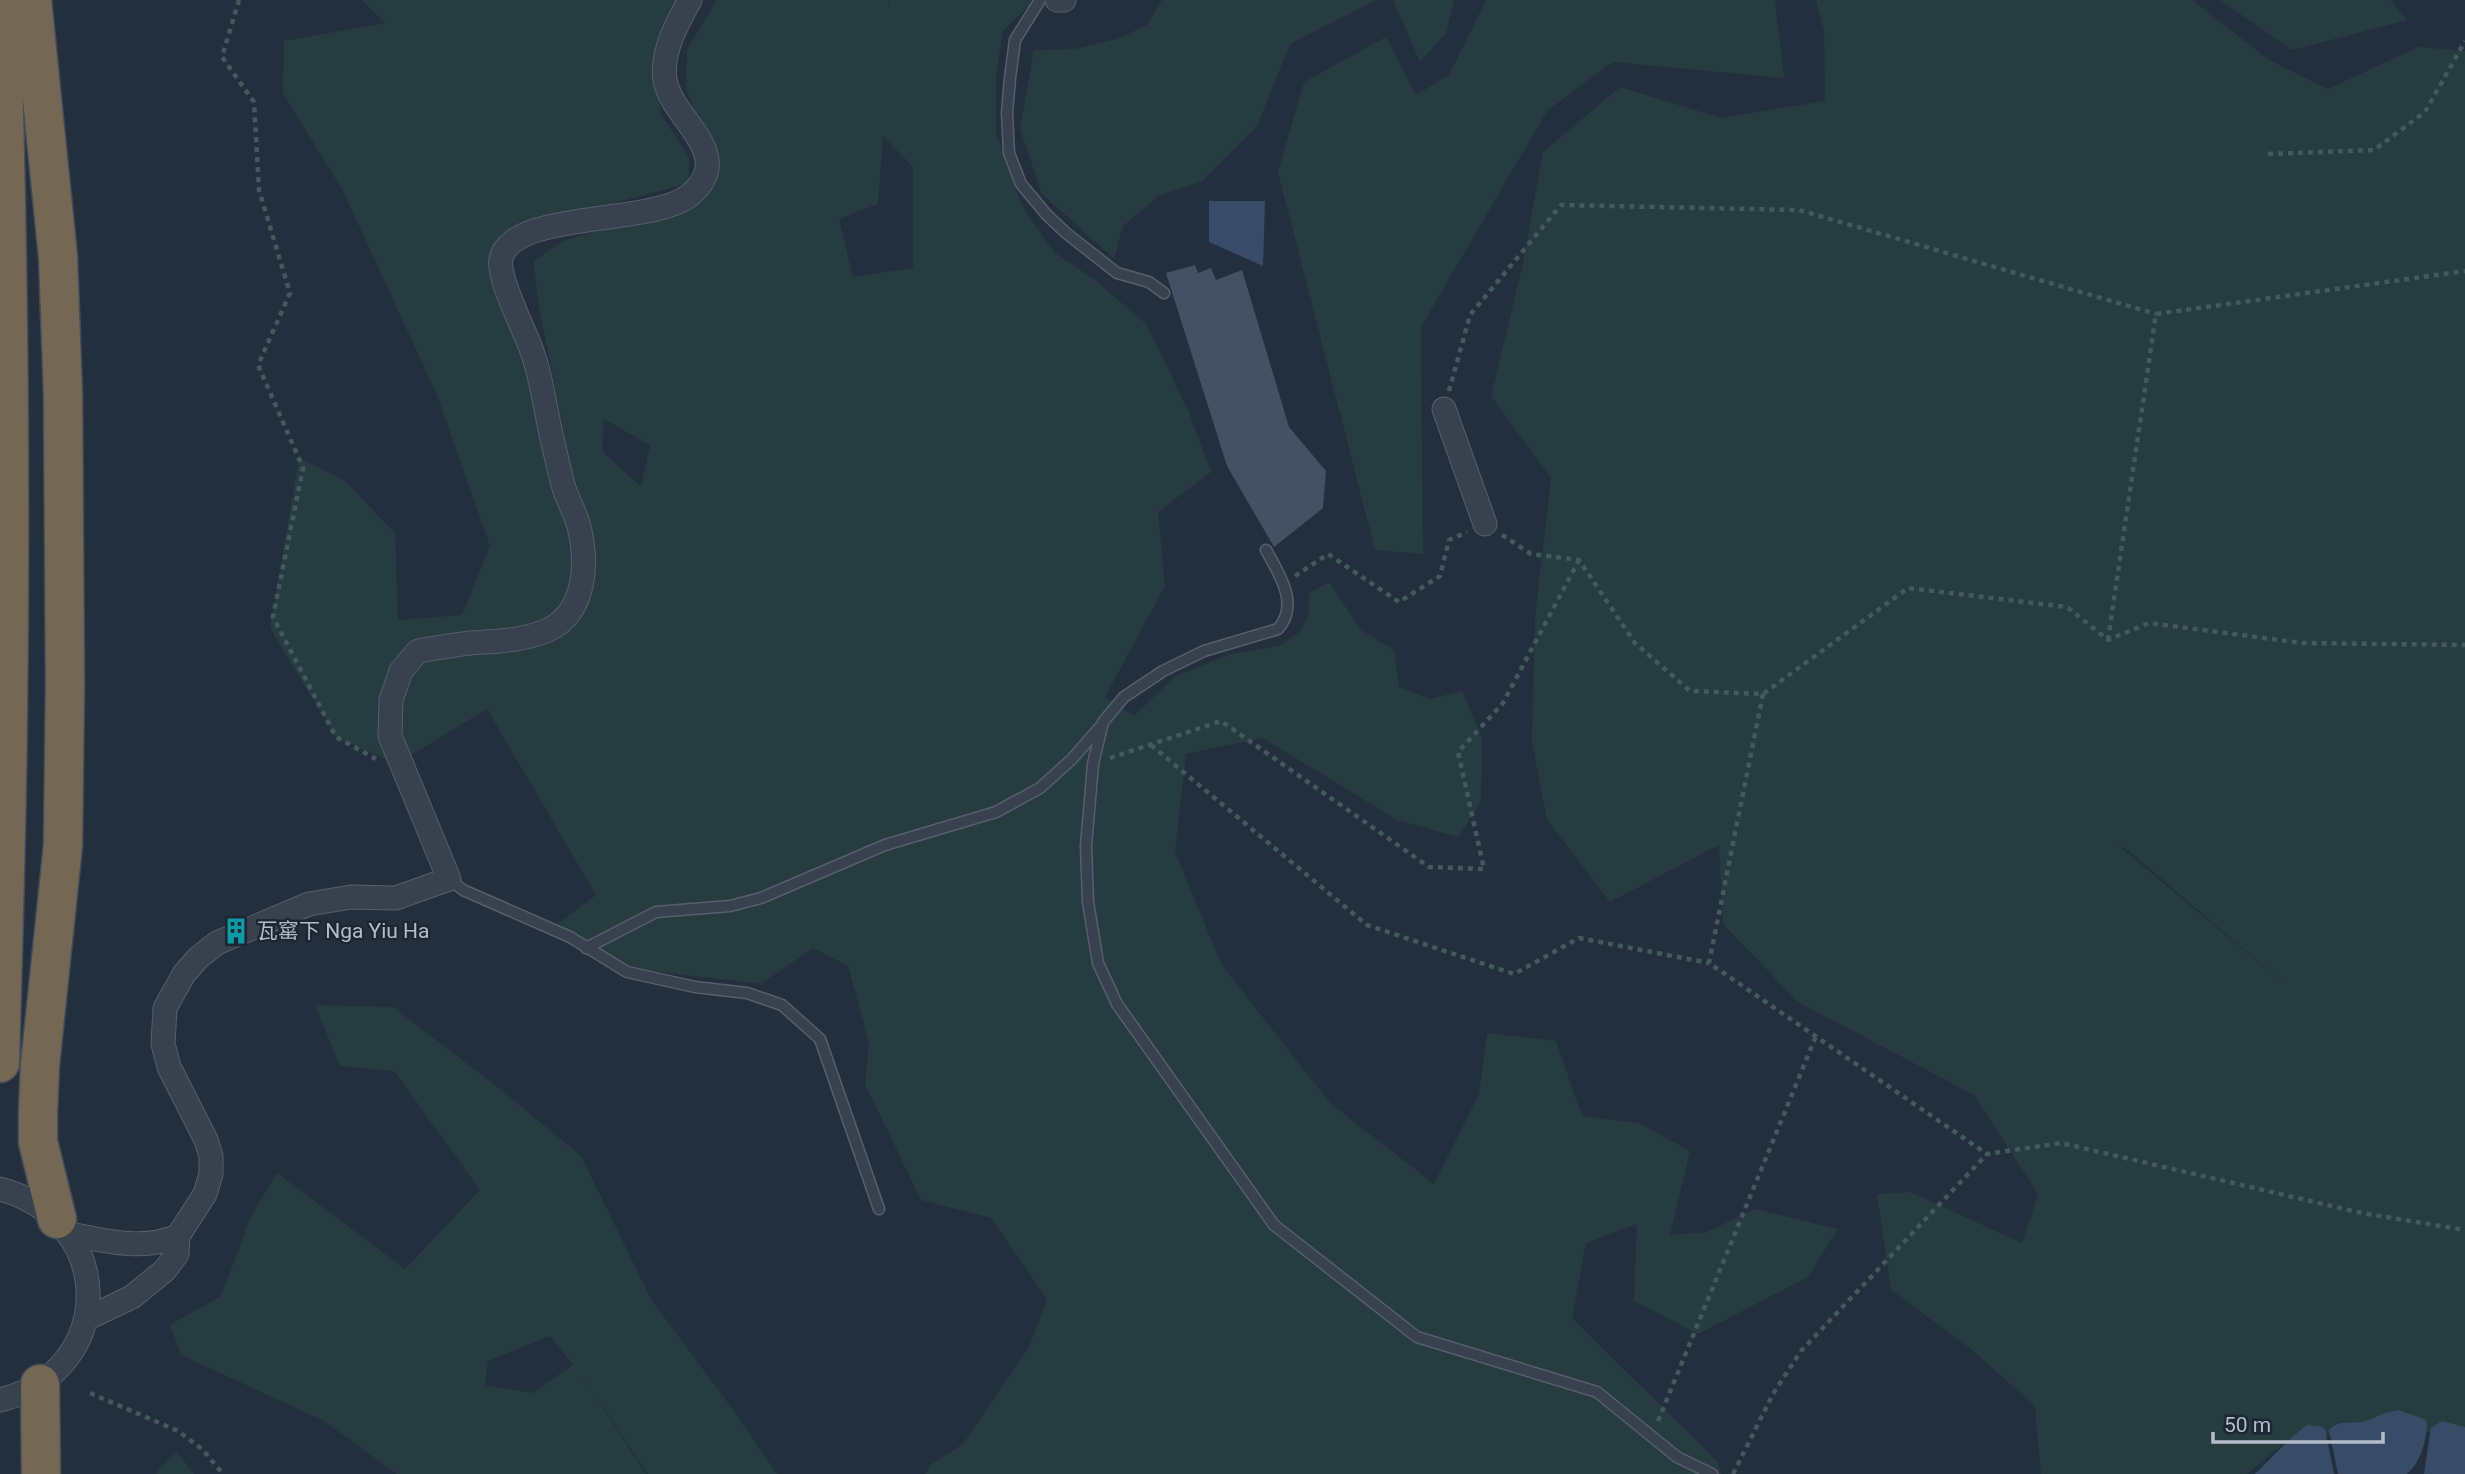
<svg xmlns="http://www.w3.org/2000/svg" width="2465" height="1474" font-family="Roboto,'Noto Sans SC',sans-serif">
	<rect width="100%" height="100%" fill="#242f3e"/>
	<!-- green -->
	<path fill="#263c3f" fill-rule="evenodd" d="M362,0H679L657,77L661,114L689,157V183L502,233L494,253L490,273L554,429L564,434L537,296L534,261L562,241L704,199L718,166L686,90L687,50L717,0H888V6L889,0H1031V4L1003,31L996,75V133L1015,188L1024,209L1054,252L1095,280L1146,324L1188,410L1211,472L1158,512L1165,586L1105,697L1134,716L1174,677L1231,654L1279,646L1301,631L1309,615V593L1329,582L1361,630L1394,650L1399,687L1430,699L1462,691L1482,737L1481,802L1458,837L1397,820L1263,738L1186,754L1175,851L1221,964L1330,1103L1434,1184L1479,1094L1487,1033L1556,1041L1582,1116L1639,1123L1690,1151L1670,1235L1707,1232L1755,1209L1838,1229L1808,1277L1698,1334L1634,1301L1637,1224L1586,1243L1572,1318L1717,1461L1721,1474H925L930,1465L963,1444L1029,1347L1047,1299L991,1218L921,1200L865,1084L869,1043L848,966L813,948L761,984L635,969L556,925L596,895L487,709L396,764L336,737L270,628L299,458L345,481L395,533L398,620L462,615L490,546L437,395L343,191L283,93L284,41L385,23ZM883,136L913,167V268L853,277L839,219L878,204ZM604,419L650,445L641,487L602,451Z
		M1162,0H1377L1290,44L1257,126L1201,182L1160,195L1123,226L1114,259L1042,194L1020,129L1034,50L1074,49L1117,39L1147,25Z
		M1393,0H1454L1446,33L1420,62Z
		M1486,0H1775L1784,78L1613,62L1547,111L1421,327L1423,554L1375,550L1278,172L1304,82L1386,37L1416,95L1449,75Z
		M1816,0H2192L2269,60L2328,89L2418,47L2465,51V1431L2293,1436L2247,1474H2041L2035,1406L1971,1349L1891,1290L1877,1194L1910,1192L2022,1243L2038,1194L1974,1095L1798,1002L1723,924L1719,845L1610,902L1547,820L1532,742L1535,617L1551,478L1491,396L1522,268L1543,152L1620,87L1721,118L1825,101L1824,30ZM2118,845L2128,850L2289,988Z
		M2220,0H2390L2408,20L2292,50Z
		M315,1005L393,1007L500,1089L581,1156L652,1301L734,1411L777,1474H648L580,1373L646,1474H397L324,1421L181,1355L170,1325L221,1296L251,1216L277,1173L405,1269L480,1190L394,1071L340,1066ZM550,1336L573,1365L532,1393L485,1385L488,1361Z
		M177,1452L194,1474H157V1470Z"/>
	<!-- water -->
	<path fill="#394c67" d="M1209,201H1265L1263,266L1209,242Z
		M2398,1410L2424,1419L2427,1423C2426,1441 2421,1462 2407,1474H2338L2329,1430C2341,1418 2352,1425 2366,1421C2379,1416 2382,1413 2398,1410Z
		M2442,1421L2465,1427V1474H2424L2431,1428Z
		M2307,1425L2320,1426L2325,1429L2334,1474H2255L2293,1436Z"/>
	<!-- building -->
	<path fill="#455162" d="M1195,265L1198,273L1211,268L1216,280L1242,270L1289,427L1326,471L1323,508L1274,547L1227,466L1166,273Z"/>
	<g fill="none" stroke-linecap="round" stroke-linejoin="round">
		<!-- lane casing -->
		<g stroke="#565f6c" stroke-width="13">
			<path id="lane" d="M1040,0L1015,40L1010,78L1007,113L1009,153L1021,184L1047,215L1066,233L1117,273L1149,282L1164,293
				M1266,550C1279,574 1300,604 1278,629L1204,651L1163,671L1124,697L1103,722L1093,764L1086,846L1088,902L1098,963L1117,1004L1274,1225L1417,1337L1597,1392L1677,1457L1712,1474
				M449,879L463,890L570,937L627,972L695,987L747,993L782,1005L820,1039L879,1209
				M586,948L656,912L730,906L761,898L885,845L996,812L1040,788L1072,759L1100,727"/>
		</g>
		<!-- street casing -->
		<g stroke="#565f6c" stroke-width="25">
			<path id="street" d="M1057,0H1064
				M1444,409L1485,524
				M0,1189C117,1220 118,1371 0,1400
				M70,1234C105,1241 144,1251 178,1236
				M86,1319L132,1297L165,1270L177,1254L178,1236L205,1194L211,1174V1156L206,1140L169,1067L163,1044L165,1008L184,974L198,958L217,943L309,904L351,897L396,898L449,879L390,736L391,700L401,671L418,651C435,648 453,645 470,643C496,641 524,641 548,630C586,612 588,563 579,527C576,514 568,501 564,488C560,474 557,460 554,447C546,416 543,383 533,354C526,332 497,279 501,259C511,210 652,226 690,195C738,155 672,120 665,80C661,52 677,23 690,0"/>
		</g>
		<!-- highway casing -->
		<g stroke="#434c59" stroke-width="41">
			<path id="highway" d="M32,0L58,257L63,395L65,685L63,845L40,1065L38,1111V1142L57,1219
				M0,1063C3,944 7,824 8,705C11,470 8,235 1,0
				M40,1384L41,1474"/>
		</g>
		<!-- path -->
		<path stroke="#44595c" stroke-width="4.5" stroke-dasharray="5 5" stroke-linecap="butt" d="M239,0L222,57L254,102L259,190L290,293L258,365L303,468L273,617L336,737L376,759
			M2268,154L2374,150L2425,112L2465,41
			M1449,391L1470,315L1561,205L1799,210L2156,314
			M1502,535L1531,554L1579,560L1635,643L1690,691L1763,694L1908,588L2067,607L2108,640L2149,623L2302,643L2465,645
			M1295,576L1328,554L1399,602L1440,576L1449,540L1467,532
			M2108,640L2156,314L2465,271
			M1763,694L1709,963L1987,1154L2061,1143L2362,1213L2465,1230
			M1151,745L1367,925L1514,974L1579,938L1709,963
			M1110,758L1221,721L1429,867L1484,869L1458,752L1503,703L1579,560
			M90,1393L178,1431L202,1449L223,1474
			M1658,1421L1816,1036
			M1733,1474L1773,1394L1801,1351L1987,1154"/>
		<!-- lane -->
		<use href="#lane" stroke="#38414e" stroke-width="10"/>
		<!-- street -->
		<use href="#street" stroke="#38414e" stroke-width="23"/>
		<!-- highway -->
		<use href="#highway" stroke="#746855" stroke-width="38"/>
	</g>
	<!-- icons -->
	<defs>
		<g id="building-bare" transform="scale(2.1)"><path d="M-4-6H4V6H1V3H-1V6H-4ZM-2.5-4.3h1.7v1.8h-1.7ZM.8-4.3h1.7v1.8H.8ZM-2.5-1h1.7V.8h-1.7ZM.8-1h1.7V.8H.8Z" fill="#0f9aa8" stroke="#1d2633" stroke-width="2.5" paint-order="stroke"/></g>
	</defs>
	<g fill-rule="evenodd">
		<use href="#building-bare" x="236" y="931"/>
	</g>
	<g text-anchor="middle" stroke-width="5" stroke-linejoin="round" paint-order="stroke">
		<!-- poi labels -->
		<g font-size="21" fill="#b4bcc9" stroke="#1d2633" text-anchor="start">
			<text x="257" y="938">瓦窰下 Nga Yiu Ha</text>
		</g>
	</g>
	<!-- scale -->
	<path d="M2213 1432v10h170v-10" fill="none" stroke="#b4bcc9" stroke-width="3.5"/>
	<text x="2224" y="1432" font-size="21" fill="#b4bcc9" stroke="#1d2633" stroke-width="5" paint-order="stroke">50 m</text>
</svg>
